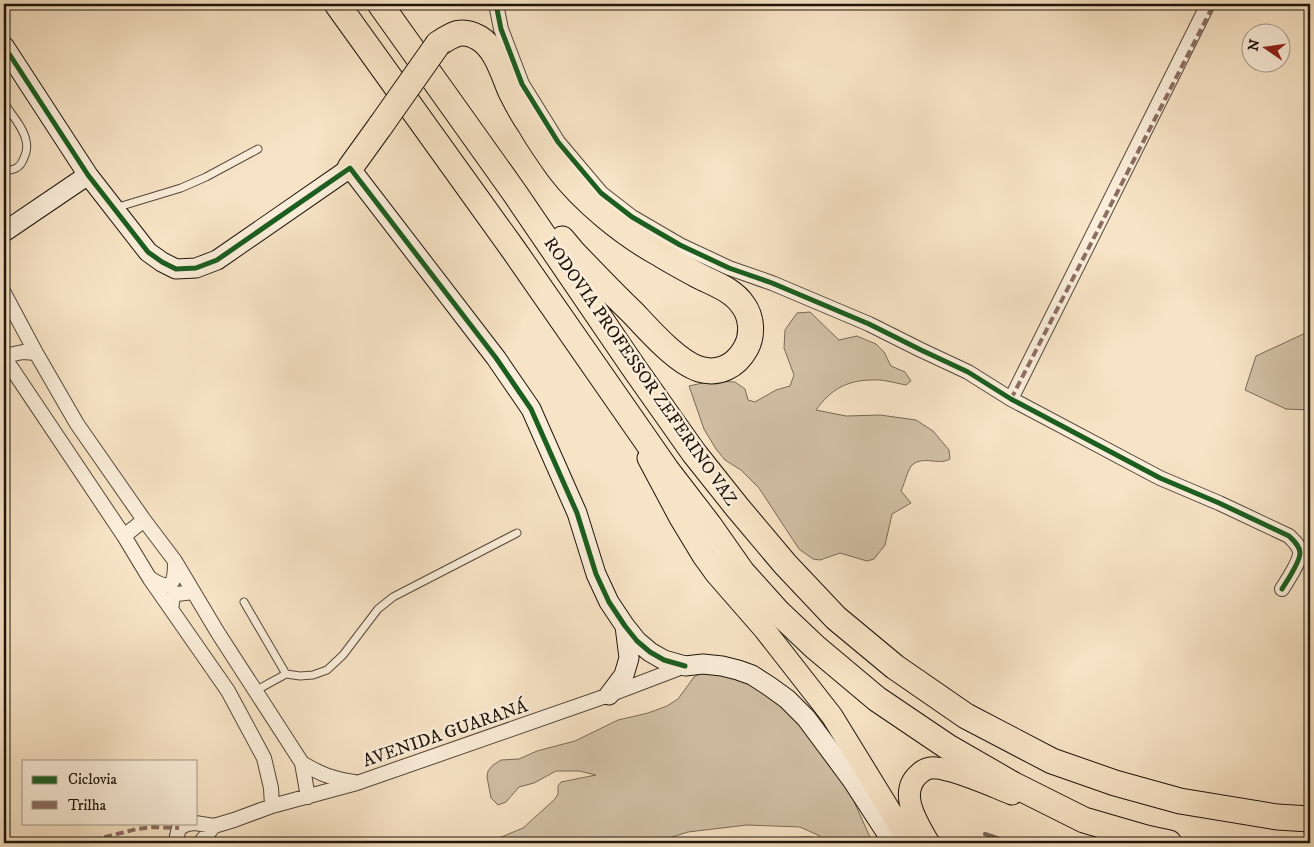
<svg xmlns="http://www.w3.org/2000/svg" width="1314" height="847" font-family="'IM FELL DW Pica',serif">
	<rect width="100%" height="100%" fill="#f7e3c5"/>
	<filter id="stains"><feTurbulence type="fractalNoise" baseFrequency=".004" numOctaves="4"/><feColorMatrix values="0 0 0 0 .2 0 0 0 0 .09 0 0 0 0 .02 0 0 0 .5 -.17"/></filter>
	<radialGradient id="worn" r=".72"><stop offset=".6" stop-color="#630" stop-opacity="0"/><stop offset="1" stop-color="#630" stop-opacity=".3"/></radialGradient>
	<!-- green -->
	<path fill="#d2c0a5" stroke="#786a58" d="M810,312L839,340L857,336L876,344L884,352L891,366L905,372L911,381L906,385C895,383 883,379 872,380C847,380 830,390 816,410L846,416L880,415L916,420L933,431L949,450L950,459C938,466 924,455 912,465C908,469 904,485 901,491L911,503L892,514L885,545L874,559L867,561L840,553L820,560L813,559L799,549L759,488L741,470L725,460L716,449L704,429L689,386L711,381L735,382L745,389L748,400L755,402L776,390L790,386L794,375L784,348L785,330L797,313Z
		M1310,331V410L1286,409L1245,390L1256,356Z
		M705,671L726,674L774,695L837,764L870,837L874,843H824L820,836L800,827L747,825L688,832L669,838L658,843H487L523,828L555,799L558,794V786L561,782L596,775L579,771H556L534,783L519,787L506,802L498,805L491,798L487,777L488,771L493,765L501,760L519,759L537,751L575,741L618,720L648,713L667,706L678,699L694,677Z"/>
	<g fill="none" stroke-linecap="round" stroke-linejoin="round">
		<!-- stream -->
		<path stroke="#746655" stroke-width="4" d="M985,834L1012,843
			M619,843H643
			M760,843C772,838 776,840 788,839C803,839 814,836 828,843"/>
		<!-- lane casing -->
		<g stroke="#54483a" stroke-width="9">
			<path id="lane" d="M4,103C11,114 24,128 26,141C28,148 26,154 23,160C20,168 12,171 4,170
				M115,208L181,188L206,177L258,149
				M244,602L286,674
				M255,691L286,674L300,676L313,675L327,670L343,655L378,609L393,597L517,533"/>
		</g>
		<!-- street casing -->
		<g stroke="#54483a" stroke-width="16">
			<path id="street" d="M496,4L501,29L522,84L558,142L601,193L632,217L680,245L729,268L772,283L869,324L921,350L968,372L1011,399L1160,478L1219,503L1289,536C1294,541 1300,546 1300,553C1300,562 1287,581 1282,589
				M4,293L36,353L77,424L144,520L175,561L218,633L302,763L308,797
				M4,356L23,352L36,353
				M4,357L124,536L150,579L228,691L264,758L271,788L272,806
				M1011,399L1208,4
				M124,536L144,520
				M151,579C173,593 175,582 175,561
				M171,609L173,597L177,594L193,592
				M302,763C322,775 331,778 354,782
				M195,823L214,826L234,820L272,806L357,783L609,695L685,666
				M177,843V836L179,828L187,824L194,823
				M200,843L214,826"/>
		</g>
		<!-- secondary casing -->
		<g stroke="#1e140b" stroke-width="21">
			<path id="secondary" d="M4,46L88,175L148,252L162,262L176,269L196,268L217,260L350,168L496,358L531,409L577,513L596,574L609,602L625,626L637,641L650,652L664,660L685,666L703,664L722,666L738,670L752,675L769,686L787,699L806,718L852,780L893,843
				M4,232L88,175
				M609,695L624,675L629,658L625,626"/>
		</g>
		<!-- primary casing -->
		<g stroke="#1e140b" stroke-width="23">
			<path id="primary" d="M648,458L680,518L703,556L716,574L764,629L832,716L910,843
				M929,843C918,824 897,793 919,774C924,769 929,767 936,768C941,768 946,770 951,771C972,777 992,786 1012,794"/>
		</g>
		<!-- highway casing -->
		<g stroke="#1e140b" stroke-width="27">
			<path id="highway" d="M337,4L513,249L618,400L666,469L709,525L742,572L778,612L815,647L877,699L948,747L1014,785L1084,820L1146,838L1169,843
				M380,4L514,192L634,368L694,453L737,507L785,564L836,618L895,667L966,716L1052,761L1115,783L1180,801L1277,817L1310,819
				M438,44C453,34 462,28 479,38C497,49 503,74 511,92C517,104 523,115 530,125C539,141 549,155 559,169C583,201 625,235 660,254C673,262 686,269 699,276C715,284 733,290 743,305C752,317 753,335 746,348C736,366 719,375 699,369C677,362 649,330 633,313C612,293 592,272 572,251L562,239
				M350,168L381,125"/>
		</g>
		<!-- lane -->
		<use href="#lane" stroke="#faedd9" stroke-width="7"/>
		<!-- street -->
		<use href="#street" stroke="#faedd9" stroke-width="14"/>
		<!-- secondary -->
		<use href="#secondary" stroke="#faedd9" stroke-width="19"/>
		<!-- primary -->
		<use href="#primary" stroke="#f7e3c5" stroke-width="21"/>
		<!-- highway -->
		<use href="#highway" stroke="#f7e3c5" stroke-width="25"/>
		<!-- highway-bridge casing -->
		<g stroke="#1e140b" stroke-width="27" stroke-linecap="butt">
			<path id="highway-bridge" d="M381,125L438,44"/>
		</g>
		<!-- highway-bridge -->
		<use href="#highway-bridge" stroke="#f7e3c5" stroke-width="25"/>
		<!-- quiet -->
		<path stroke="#8d6e63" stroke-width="4" stroke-dasharray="8 4" stroke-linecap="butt" d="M1011,399L1214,4
			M81,843L137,829L153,827L179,828"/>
		<!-- cycleway casing -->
		<g stroke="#faedd9" stroke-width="8">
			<path id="cycleway" d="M496,4L501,29L522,84L558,142L601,193L632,217L680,245L729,268L772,283L869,324L921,350L968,372L1011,399L1160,478L1219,503L1289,536C1294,541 1300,546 1300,553C1300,562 1287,581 1282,589
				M4,46L88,175L148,252L162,262L176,269L196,268L217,260L350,168L496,358L531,409L577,513L596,574L609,602L625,626L637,641L650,652L664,660L685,666"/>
		</g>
		<!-- cycleway -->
		<use href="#cycleway" stroke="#1b5e20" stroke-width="5"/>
	</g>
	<g text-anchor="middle" stroke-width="5" stroke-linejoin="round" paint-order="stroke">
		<!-- street labels -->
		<g font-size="18" fill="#1e140b" stroke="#faedd9">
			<text transform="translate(641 371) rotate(55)" y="6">RODOVIA PROFESSOR ZEFERINO VAZ</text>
			<text transform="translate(445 733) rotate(-19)" y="6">AVENIDA GUARANÁ</text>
		</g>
	</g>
	<!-- margin -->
	<rect width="1314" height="847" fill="none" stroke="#f7e3c5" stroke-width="20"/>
	<rect x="5" y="5" width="1304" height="837" fill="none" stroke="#1e140b" stroke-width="2.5"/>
	<rect x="10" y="10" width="1294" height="827" fill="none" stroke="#1e140b"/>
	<!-- legend -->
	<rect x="22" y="760" width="175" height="65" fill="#faedd9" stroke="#a29687"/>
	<rect x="32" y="776" width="25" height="8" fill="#1b5e20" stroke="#a29687"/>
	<text x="68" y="784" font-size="15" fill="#1e140b">Ciclovia</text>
	<rect x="32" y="801" width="25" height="8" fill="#8d6e63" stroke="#a29687"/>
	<text x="68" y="810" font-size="15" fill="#1e140b">Trilha</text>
	<!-- north arrow -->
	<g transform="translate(1266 48) rotate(283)"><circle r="24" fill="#faedd9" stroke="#a29687"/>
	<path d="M0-4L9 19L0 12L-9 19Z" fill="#8f2418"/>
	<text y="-8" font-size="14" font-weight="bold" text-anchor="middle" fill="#1e140b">N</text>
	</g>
	<rect width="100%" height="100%" filter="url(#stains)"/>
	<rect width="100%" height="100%" fill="url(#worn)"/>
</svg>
